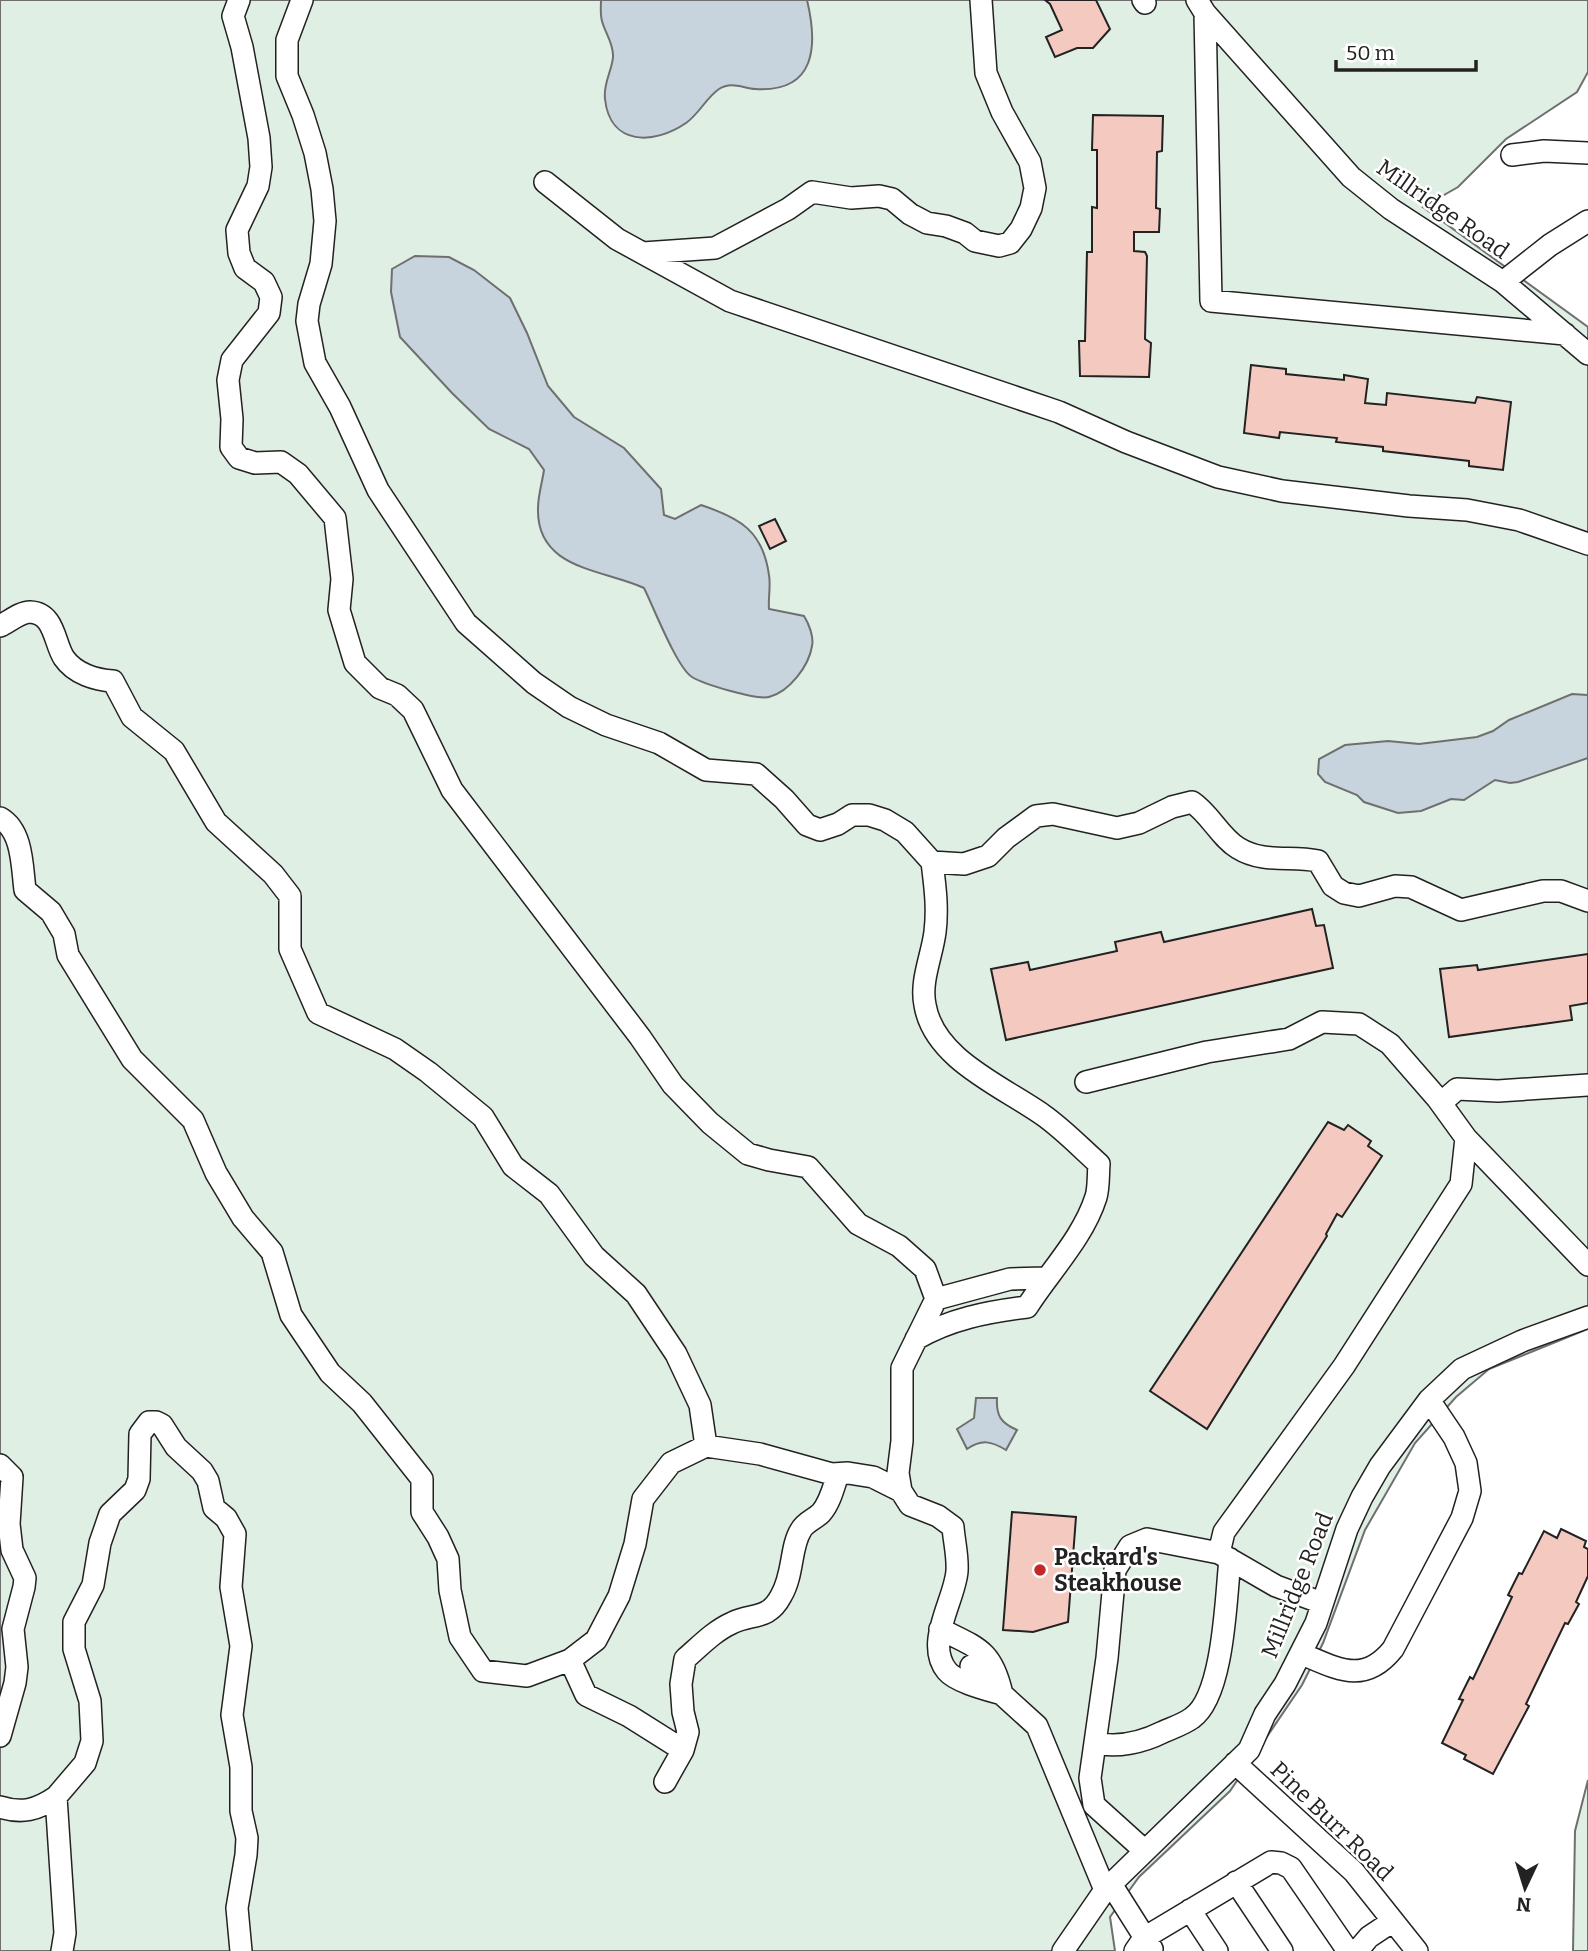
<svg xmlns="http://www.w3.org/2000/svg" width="1588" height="1951" font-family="Bitter,serif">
	<rect width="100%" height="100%" fill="#fff"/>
	<!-- green -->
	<path fill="#e0efe3" stroke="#6f6f6f" stroke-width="2" d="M0,0H1588V72L1577,92L1506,139L1458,187L1423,207L1588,327V1329L1489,1369L1456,1397L1415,1443L1365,1530L1323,1643L1302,1685L1230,1791L1139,1877L1110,1917L1115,1951H0Z
		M1588,1780V1951H1573L1575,1831Z"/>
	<!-- water -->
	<path fill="#c7d3dd" stroke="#6f6f6f" stroke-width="2" d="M601,0H807C818,46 816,93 755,89C743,88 731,81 719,89C706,98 699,114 686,123C654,145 610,146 605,99C603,83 612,71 613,57C614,44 605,33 602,21C600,14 601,7 601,0Z
		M415,256L449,257L474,270L510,298L527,333L548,386L574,417L624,448L661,489L664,515L675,519L701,505C740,518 763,531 769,575C771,586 768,598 769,609L804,616C809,624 814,637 812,646C809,666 789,692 769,697C756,700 703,684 692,677C677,668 653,606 644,588C603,569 536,570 538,508C538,496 542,483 544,470L529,449L489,429L452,393L400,337L391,292L392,269Z
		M1572,694L1588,695V758L1518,782L1510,783L1495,780L1464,800L1451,799L1421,811L1398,813L1364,802L1357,795L1325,782L1318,774L1319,759L1345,745L1388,741L1419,744L1477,737L1493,731L1509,720Z
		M976,1398H997C996,1416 1001,1423 1017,1430L1006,1450C991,1441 982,1439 967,1449L957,1429L974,1418Z"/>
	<!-- building -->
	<path fill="#f3c9c0" stroke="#222" stroke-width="2" d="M1045,0H1096L1110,29L1093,48H1077L1055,57L1046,37L1062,30L1050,4Z
		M1093,115L1163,116L1162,151L1157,152L1156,208L1160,209L1159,232H1134V251L1145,252L1147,256L1145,339L1151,343L1149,377L1080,376L1079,341H1085L1087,252H1092V207L1097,208V150H1092Z
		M1251,365L1286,369V374L1344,380V375L1368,379L1365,403L1386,405L1387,393L1475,403L1477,397L1511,402L1503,470L1469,466V461L1383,451V447L1336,442L1337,438L1280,432L1279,438L1244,433Z
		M775,519L786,541L770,549L759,526Z
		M1312,909L1316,926L1324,925L1333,968L1006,1040L991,969L1028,962L1030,970L1117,951L1115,942L1161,932L1164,942Z
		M1588,954V1003L1570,1006L1572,1020L1449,1037L1440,969L1477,965L1478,970Z
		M1328,1122L1344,1130L1348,1125L1371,1141L1368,1146L1382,1156L1342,1217L1337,1214L1326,1234L1327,1236L1207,1429L1150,1391Z
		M1012,1512L1076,1517L1068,1622L1033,1632L1003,1630Z
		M1561,1529L1586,1541L1584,1547L1588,1549V1576L1576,1602L1579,1604L1568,1624L1565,1623L1526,1704L1529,1706L1493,1774L1464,1759L1466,1755L1442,1743L1463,1700L1459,1699L1470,1677L1473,1679L1512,1597L1508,1595L1519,1573L1522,1574L1544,1531L1557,1538Z"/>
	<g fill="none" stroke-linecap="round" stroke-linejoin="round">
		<!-- minor casing -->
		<g stroke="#222" stroke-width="24">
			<path id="minor" d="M239,0L233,16L242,47L259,138L261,167L258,186L237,230L239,253L245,268L264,282L271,297L269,313L232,360L228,380L232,419L231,447L239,458L255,463L281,462L298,474L335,518L342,579L339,610L355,663L380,688L397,695L413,710L452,790L640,1037L673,1085L710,1123L748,1154L769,1160L808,1167L858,1224L899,1246L925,1269L936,1299
				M302,0L287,40V76L303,115L315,153L322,189L325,221L321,264L309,304L307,321L315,363L340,407L378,490L466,623L534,683L569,707L606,725L659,743L706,770L756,774L784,799L807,825L820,830L838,824L852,815H869L885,820L905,832L932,862L964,864L988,856L1006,838L1036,816L1053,814L1117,828L1139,823L1172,807L1192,802C1210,814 1220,837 1238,848C1264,864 1291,855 1318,861L1333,886L1344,893L1359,896L1395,886L1411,887L1461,910L1543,891H1561L1588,901
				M1143,0L1145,3
				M1197,0L1205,13L1351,177L1391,209L1503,282L1588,354
				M1205,13L1211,301L1565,334
				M1512,155L1544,151L1588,153
				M545,182L617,239L730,301L1059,412L1126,442L1218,477L1282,491L1409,506L1467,510L1519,520L1588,544
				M643,253L715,248L788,209L812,192L851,198L879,196L892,199L910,214L927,223L946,226L965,233L975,241L999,246L1010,243L1021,229L1031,208L1035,188L1030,162L1002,112L986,73L981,0
				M1503,282L1550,245L1588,221
				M0,626C9,622 20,612 30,612C55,613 54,643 64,658C75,674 96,680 113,681L132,717L174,751L216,822L273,874L290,896V949L318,1013L395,1049L428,1072L483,1117L513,1166L549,1194L594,1256L636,1294L676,1354L700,1405L706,1446
				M0,818C23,831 22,867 25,890L51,912L64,934L68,955L132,1059L193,1120L216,1173L243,1218L272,1252L291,1315L330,1373L362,1403L422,1479V1512L438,1537L448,1559L450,1590L460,1637L483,1671L527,1676L570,1660L596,1640L619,1596L635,1544L643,1499L671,1463L706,1446L760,1454L832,1474L848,1473L873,1477L901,1491
				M1086,1082L1207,1052L1289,1039L1322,1022L1359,1024L1390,1044L1437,1098L1466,1138L1461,1184L1344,1366L1224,1532L1219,1553L1276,1586L1322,1603
				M1441,1103L1457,1089L1498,1091L1588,1085
				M1466,1138L1588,1265
				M916,1339C950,1319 987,1312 1027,1307C1050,1271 1083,1238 1096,1197C1099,1187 1098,1175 1099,1164C1081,1148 1063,1129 1043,1115C1002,1086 934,1059 925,1005C920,981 932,956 935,932C938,908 935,886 932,862
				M0,1465L12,1477L9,1524L12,1550L25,1578L24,1587L13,1629L17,1667L15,1683L0,1736
				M940,1629C978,1648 992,1650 1002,1694C988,1690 956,1682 947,1671C924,1643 955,1600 957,1571C958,1556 954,1541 953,1527L938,1516L910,1505L901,1491L898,1473L902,1441V1368L936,1299L1010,1279L1045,1278
				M1302,1654C1338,1669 1364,1685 1393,1649L1462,1518L1470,1491L1466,1463L1454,1437L1429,1400
				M570,1660L586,1695L629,1716L683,1750
				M971,1666L1037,1726L1105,1890
				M1095,1743C1118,1748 1143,1742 1163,1732C1172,1728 1184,1724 1192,1718C1224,1696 1226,1596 1230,1559
				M1235,1763L1354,1872L1417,1951
				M665,1782L683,1750L688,1732L683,1712L681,1684L685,1659C700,1646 714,1631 732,1623C751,1613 768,1621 781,1596C794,1574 790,1547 801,1530C805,1522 815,1519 821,1513C830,1503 834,1486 838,1474
				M0,1807C22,1814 37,1810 56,1797
				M1145,1851L1094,1805L1090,1778L1107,1658L1115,1570L1130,1546L1147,1539L1219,1553
				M1236,1882L1282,1951
				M1111,1884L1152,1949
				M1190,1910L1217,1951
				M62,1951L65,1933L56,1797L85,1763L92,1741L90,1701L74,1649V1622L93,1585L100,1543L110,1514L135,1490L139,1479L140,1434L149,1422H156L162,1425L176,1447L202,1471L208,1481L214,1508L226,1518L235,1534L231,1587L241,1646L232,1715L241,1767V1811L247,1838L246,1855L237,1908L241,1951
				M1063,1951L1105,1890L1249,1750L1265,1714L1285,1684L1316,1623L1347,1529L1362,1497L1380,1466L1429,1400L1462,1369L1522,1341L1588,1317
				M1135,1951L1144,1938L1271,1862L1281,1863L1291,1868L1348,1951
				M1357,1951L1369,1937L1393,1921"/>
		</g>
		<!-- minor -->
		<use href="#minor" stroke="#fff" stroke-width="21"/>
	</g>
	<!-- markers -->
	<circle fill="#c62828" stroke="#fff" stroke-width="2.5" cx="1040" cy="1570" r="7"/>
	<g text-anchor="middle" stroke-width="5" stroke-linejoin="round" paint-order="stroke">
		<!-- street labels -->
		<g font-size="23" fill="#222" stroke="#fff">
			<text transform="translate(1443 209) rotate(35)" y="8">Millridge Road</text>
			<text transform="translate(1297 1585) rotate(-68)" y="8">Millridge Road</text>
			<text transform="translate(1332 1821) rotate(44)" y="8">Pine Burr Road</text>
		</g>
		<!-- poi labels -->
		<g font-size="23" font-weight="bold" fill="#222" stroke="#fff" text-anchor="start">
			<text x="1054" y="1565">Packard's<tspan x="1054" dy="26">Steakhouse</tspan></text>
		</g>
	</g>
	<!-- north arrow -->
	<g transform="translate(1525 1888) rotate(184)" stroke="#ffffff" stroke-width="5" paint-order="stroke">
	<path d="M0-5L12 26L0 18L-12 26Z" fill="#222222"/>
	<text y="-10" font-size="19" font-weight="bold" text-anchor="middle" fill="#222222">N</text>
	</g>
	<!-- scale -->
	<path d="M1336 60v10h140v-10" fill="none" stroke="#222222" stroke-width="3.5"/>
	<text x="1346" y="60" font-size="21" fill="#222222" stroke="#ffffff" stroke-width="5" paint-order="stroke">50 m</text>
</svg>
